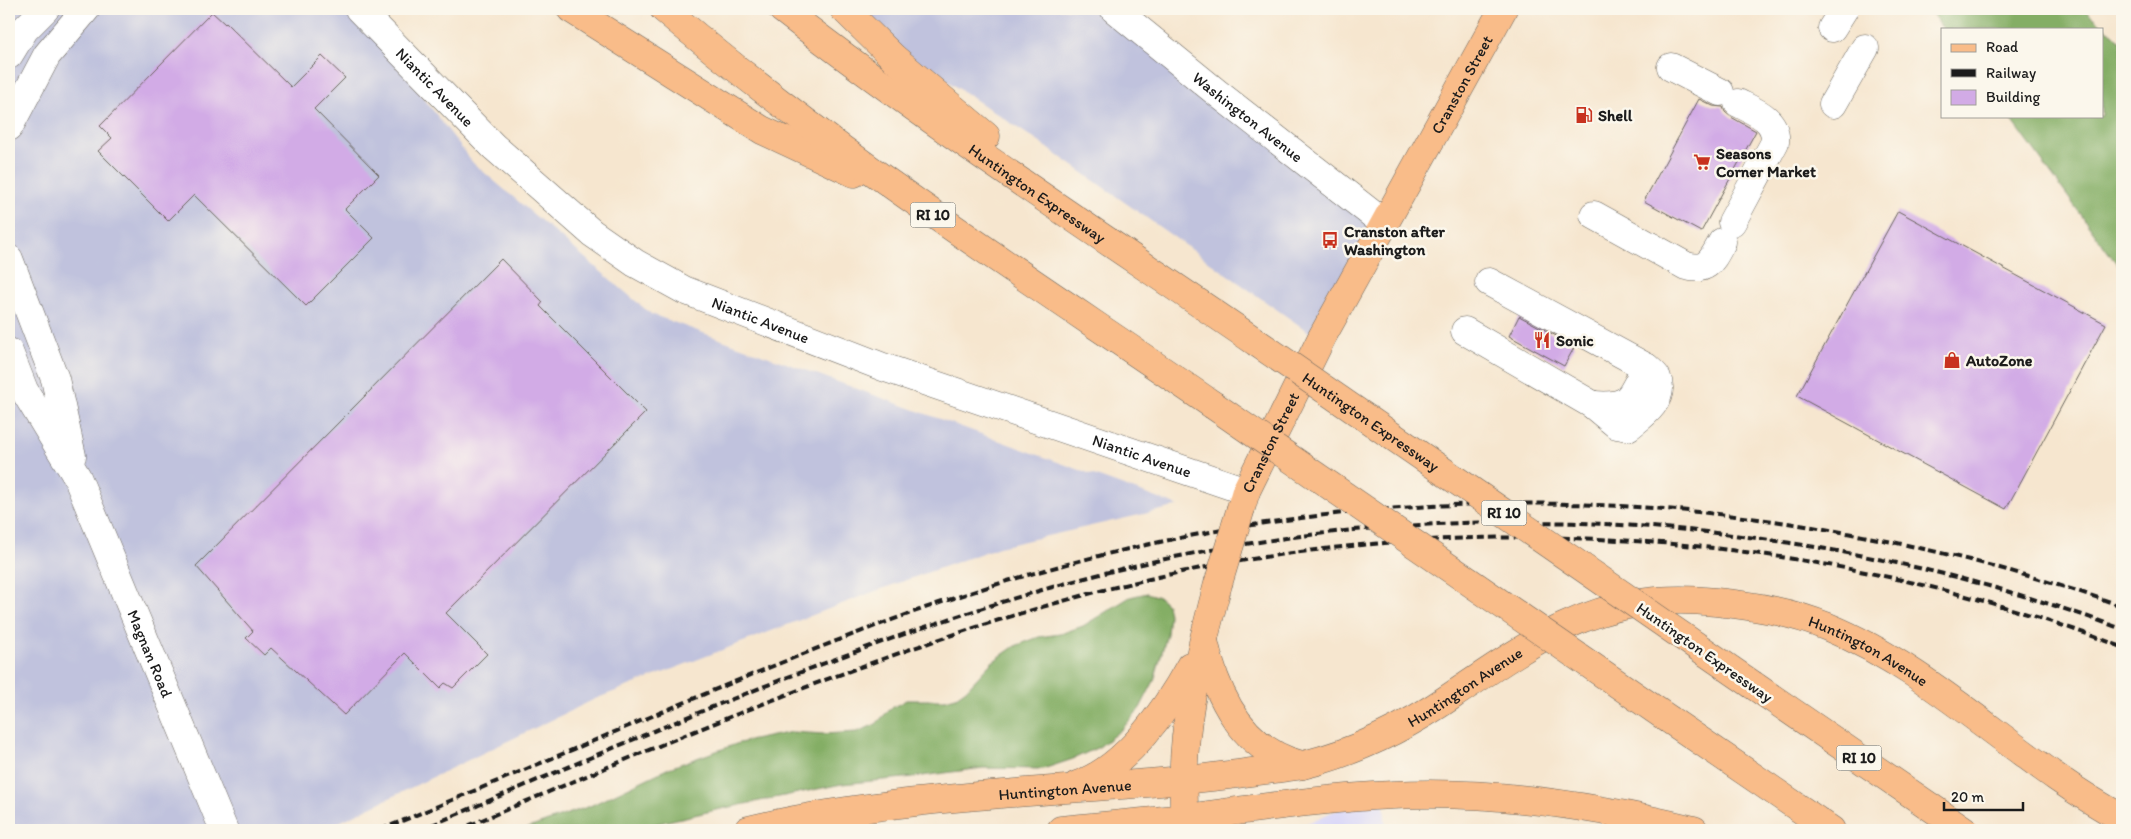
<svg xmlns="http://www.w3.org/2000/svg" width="2131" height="839" font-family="Itim,sans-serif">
	<rect width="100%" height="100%" fill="#fbf7ec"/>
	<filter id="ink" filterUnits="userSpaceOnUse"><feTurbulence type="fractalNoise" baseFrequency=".02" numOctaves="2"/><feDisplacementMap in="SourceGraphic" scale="10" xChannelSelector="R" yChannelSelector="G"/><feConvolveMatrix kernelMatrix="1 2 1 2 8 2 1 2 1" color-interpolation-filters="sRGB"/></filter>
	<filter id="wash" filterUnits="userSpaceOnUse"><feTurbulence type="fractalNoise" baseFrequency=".0096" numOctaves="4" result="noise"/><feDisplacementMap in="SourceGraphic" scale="20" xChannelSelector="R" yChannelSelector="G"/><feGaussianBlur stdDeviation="1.12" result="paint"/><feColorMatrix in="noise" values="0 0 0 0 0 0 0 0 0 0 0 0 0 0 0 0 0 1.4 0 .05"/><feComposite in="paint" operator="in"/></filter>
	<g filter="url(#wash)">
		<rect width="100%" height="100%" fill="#f6e6cf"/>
		<!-- built -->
		<path fill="#d9d7f8" d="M1377,792L1383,795L1386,830H1258L1303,825Z"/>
		<!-- industrial -->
		<path fill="#c0c2dd" d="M9,9H356L473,163L651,314L1179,506L999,547L870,593L595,699L323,830H9Z
			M839,9H1113L1375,214L1313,335L1039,142Z"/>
		<!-- forest -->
		<path fill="#84ae65" stroke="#506540" d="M1929,9H2083L2122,42V271L2009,116H2102V29H1943Z
			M1147,593L1159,597L1167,604L1169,615L1167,634L1154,681L1140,708L1122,729L1099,747L1073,759L1043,769L983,768L914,777L842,784L716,810L655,824L637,830H523L590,806L669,768L739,743L792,732L824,734L857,732L876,724L890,709L906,700H945L956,697L966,690L992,662L1015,646L1039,637L1060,634L1083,626L1130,597Z"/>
		<g id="blocks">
			<!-- building -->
			<path fill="#d2abe6" d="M212,12L225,24L226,23L291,87L322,56L345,78L314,109L379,175L345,209L374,238L306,306L194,195L168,221L98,151L112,138L100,126Z
				M1699,99L1713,106L1723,107L1725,112L1731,117L1756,131L1701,232L1644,201Z
				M1898,211L2106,324L2006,509L1797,396Z
				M501,259L543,302L540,306L646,412L446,613L487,654L453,688L445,683L440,688L405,653L344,715L271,648L264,655L246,638L253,631L196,566Z
				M1519,316L1575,346L1564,366L1509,336Z"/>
		</g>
	</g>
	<g filter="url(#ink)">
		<use href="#blocks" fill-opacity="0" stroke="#68635b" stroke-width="1"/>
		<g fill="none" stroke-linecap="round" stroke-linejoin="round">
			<!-- minor casing -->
			<g stroke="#68635b" stroke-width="29">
				<g id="minor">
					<path id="s1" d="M359,9L493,146L592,233L635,263L684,290L883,367L1246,491"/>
					<path id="s2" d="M1114,9L1216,92L1385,224"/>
					<path d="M1832,28L1844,9"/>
					<path d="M9,55L25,29L45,9"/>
					<path d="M1671,67L1720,92"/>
					<path d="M1833,104L1865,48"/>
					<path d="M9,127L47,55L86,9"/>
					<path d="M1594,215L1686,266C1708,272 1712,260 1722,242"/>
					<path d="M1732,222L1775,142C1777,119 1756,112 1738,103"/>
					<path d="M9,259L55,379L72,456"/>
					<path d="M1465,331L1593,405L1617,425L1628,427C1642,416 1666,400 1657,378C1655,374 1649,370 1646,367L1489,282"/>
					<path id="s3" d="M9,352L24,390L77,477L224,830"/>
					<path d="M1593,405C1632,408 1629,398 1646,367"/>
				</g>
			</g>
			<!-- major casing -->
			<g stroke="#68635b" stroke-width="29">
				<g id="major">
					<path id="s4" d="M1241,508L1246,491L1322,337L1503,9"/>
					<path d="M1204,641C1216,695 1243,751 1302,765"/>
					<path d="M1077,785C1126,768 1166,710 1190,666"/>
					<path id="s5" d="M748,830C891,796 1037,793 1183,780C1223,777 1263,770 1303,765C1356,752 1408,726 1453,695C1489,671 1524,646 1563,627C1613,603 1661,596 1716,602C1755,606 1792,612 1828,627C1937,672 2019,763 2122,818"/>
					<path d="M1061,830L1185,818"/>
					<path d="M1186,830C1176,745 1196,666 1218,584"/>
				</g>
			</g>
			<!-- highway casing -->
			<g stroke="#68635b" stroke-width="29">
				<g id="highway">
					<path d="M571,9L762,130L854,173"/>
					<path d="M664,9C836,156 1027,277 1213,405"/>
					<path id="s6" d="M782,9C934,127 1097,233 1256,342"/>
					<path d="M844,9L894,58L986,136"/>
					<path d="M1753,685L1964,830"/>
					<path d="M1670,720L1831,830"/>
					<path d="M1185,818C1254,809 1323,798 1393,795C1494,790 1596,806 1694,830"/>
				</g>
			</g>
			<!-- minor -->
			<use href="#minor" stroke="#fff" stroke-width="28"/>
			<!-- major -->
			<use href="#major" stroke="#f9bc89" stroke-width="28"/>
			<!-- highway -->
			<use href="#highway" stroke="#f9bc89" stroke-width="28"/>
			<!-- rail -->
			<path stroke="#1c1c1c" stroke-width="4" stroke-dasharray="8 4" stroke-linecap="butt" d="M380,830C489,785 598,739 707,693C819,647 932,601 1049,569C1407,470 1771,484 2122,606
				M420,830C626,743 833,650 1049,588C1400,487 1780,503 2122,629
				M458,830C668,742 879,649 1100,591C1434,504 1799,523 2122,647"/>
			<!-- major-bridge casing -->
			<g stroke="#68635b" stroke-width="29" stroke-linecap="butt">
				<path id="major-bridge" d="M1218,584L1241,508"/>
			</g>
			<!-- highway-bridge casing -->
			<g stroke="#68635b" stroke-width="29" stroke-linecap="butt">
				<g id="highway-bridge">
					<path id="s7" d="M1256,342L1753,685"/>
					<path d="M1213,405L1670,720"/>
				</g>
			</g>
			<!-- major-bridge -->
			<use href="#major-bridge" stroke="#f9bc89" stroke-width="28"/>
			<!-- highway-bridge -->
			<use href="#highway-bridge" stroke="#f9bc89" stroke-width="28"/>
		</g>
	</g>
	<!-- icons -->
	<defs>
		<g id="fuel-bare" transform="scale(1.35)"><path d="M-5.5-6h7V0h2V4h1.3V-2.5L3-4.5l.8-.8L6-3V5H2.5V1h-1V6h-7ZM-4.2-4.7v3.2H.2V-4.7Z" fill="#c8321e" stroke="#fbf7ec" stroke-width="2.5" paint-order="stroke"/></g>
		<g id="supermarket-bare" transform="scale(1.35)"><path d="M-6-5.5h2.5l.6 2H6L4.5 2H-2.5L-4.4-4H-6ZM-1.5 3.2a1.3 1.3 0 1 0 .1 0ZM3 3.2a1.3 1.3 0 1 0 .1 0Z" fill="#c8321e" stroke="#fbf7ec" stroke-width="2.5" paint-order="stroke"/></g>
		<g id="bus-bare" transform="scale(1.35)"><path d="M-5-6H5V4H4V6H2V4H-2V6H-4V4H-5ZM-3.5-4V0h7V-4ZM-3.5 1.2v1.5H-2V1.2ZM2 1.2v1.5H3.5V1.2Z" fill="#c8321e" stroke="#fbf7ec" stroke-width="2.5" paint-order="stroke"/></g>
		<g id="restaurant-bare" transform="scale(1.35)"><path d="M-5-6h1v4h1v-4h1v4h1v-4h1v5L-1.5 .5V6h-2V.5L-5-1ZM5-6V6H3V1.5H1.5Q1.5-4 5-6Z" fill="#c8321e" stroke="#fbf7ec" stroke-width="2.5" paint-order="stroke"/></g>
		<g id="shop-bare" transform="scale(1.35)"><path d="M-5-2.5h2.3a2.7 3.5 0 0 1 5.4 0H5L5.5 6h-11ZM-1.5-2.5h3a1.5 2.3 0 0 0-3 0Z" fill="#c8321e" stroke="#fbf7ec" stroke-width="2.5" paint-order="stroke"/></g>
	</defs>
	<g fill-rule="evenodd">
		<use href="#fuel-bare" x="1584" y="115"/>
		<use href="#supermarket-bare" x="1702" y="162"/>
		<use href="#bus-bare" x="1330" y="240"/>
		<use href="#restaurant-bare" x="1542" y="340"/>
		<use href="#shop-bare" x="1952" y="360"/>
	</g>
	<g text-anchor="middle" stroke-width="5" stroke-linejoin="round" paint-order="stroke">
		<!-- shield labels -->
		<g fill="#fbf7ec" stroke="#5f5e5a" stroke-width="1">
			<rect x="910.5" y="202.5" width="45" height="25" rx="4"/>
			<rect x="1481.5" y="500.5" width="45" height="25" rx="4"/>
			<rect x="1836.5" y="745.5" width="45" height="25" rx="4"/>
		</g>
		<g font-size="15" font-weight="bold" fill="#1c1c1c">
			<text x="933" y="220">RI 10</text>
			<text x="1504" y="518">RI 10</text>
			<text x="1859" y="763">RI 10</text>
		</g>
		<!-- street labels -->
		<g font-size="16" fill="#1c1c1c" stroke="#fbf7ec">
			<text dy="6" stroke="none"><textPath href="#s4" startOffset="478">Cranston Street</textPath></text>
			<text dy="6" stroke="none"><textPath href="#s1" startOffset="109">Niantic Avenue</textPath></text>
			<text dy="6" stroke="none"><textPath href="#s2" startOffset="172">Washington Avenue</textPath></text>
			<text dy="6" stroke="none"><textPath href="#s6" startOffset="315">Huntington Expressway</textPath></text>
			<text dy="6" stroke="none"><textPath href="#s1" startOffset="514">Niantic Avenue</textPath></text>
			<text dy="6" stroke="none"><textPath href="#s7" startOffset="140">Huntington Expressway</textPath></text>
			<text dy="6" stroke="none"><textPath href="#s4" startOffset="72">Cranston Street</textPath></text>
			<text dy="6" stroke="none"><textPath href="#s1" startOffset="919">Niantic Avenue</textPath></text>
			<text transform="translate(1705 652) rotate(35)" y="6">Huntington Expressway</text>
			<text dy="6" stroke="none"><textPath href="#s5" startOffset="1174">Huntington Avenue</textPath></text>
			<text dy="6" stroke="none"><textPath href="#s3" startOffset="334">Magnan Road</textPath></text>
			<text dy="6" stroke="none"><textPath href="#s5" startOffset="740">Huntington Avenue</textPath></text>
			<text dy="6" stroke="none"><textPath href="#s5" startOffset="320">Huntington Avenue</textPath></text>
		</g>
		<!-- poi labels -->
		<g font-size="16" font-weight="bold" fill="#1c1c1c" stroke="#fbf7ec" text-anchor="start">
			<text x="1598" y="121">Shell</text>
			<text x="1716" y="159">Seasons<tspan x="1716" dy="18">Corner Market</tspan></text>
			<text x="1344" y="237">Cranston after<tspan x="1344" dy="18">Washington</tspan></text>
			<text x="1556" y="346">Sonic</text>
			<text x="1966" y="366">AutoZone</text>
		</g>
	</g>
	<!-- margin -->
	<rect width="2131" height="839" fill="none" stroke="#fbf7ec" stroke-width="30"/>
	<!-- legend -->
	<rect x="1941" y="28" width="162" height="90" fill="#fbf7ec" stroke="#a29f99"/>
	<rect x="1951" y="44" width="25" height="8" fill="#f9bc89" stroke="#a29f99"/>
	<text x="1986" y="52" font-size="15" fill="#1c1c1c">Road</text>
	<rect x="1951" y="69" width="25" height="8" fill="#1c1c1c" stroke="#a29f99"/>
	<text x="1986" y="78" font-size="15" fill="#1c1c1c">Railway</text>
	<rect x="1951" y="90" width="25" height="15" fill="#d2abe6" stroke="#a29f99"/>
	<text x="1986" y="102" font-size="15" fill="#1c1c1c">Building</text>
	<!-- scale -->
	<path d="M1944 802v8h79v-8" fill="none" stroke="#1c1c1c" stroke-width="2.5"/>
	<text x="1951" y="802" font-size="15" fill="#1c1c1c" stroke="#fbf7ec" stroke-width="4" paint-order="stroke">20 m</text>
</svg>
